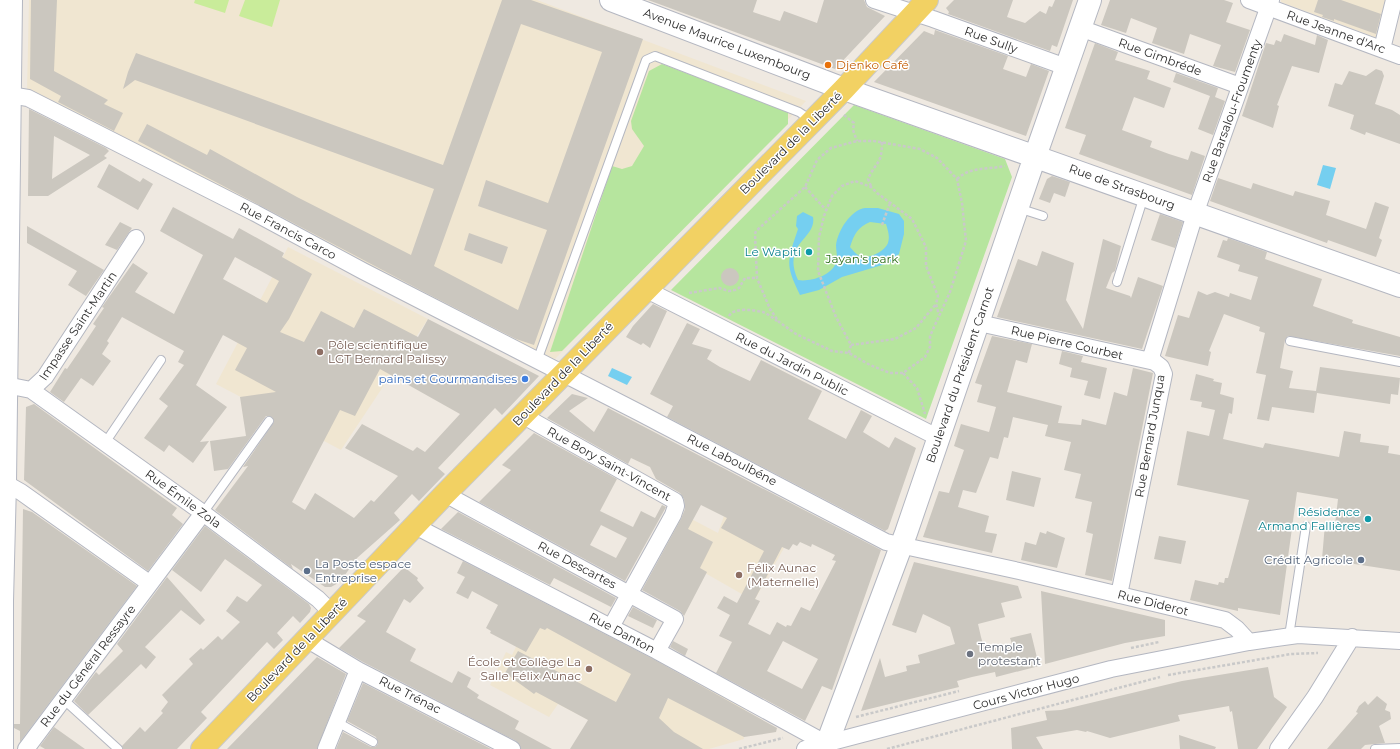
<svg xmlns="http://www.w3.org/2000/svg" width="1400" height="749" font-family="Montserrat,sans-serif">
	<rect width="100%" height="100%" fill="#efe9e1"/>
	<!-- education -->
	<path fill="#f0e6d1" d="M29,0H537L806,101L555,359L526,349L27,91Z
		M1281,0H1387L1377,38L1281,2Z
		M288,247L428,319L341,450L216,384Z
		M680,513L718,533L725,513L784,548L754,601L663,549Z
		M541,596L746,706L741,719L744,739L709,749H645L558,704L549,717L490,685L506,652L512,655Z"/>
	<!-- green -->
	<path fill="#b6e59e" d="M662,64L788,112V124L562,351L550,352L612,166L622,169L632,166L644,146L632,129L631,121L649,71Z
		M854,105L1005,159L1012,177L926,419L671,290Z"/>
	<!-- pitch -->
	<path fill="#c9ec9a" d="M195,0H229L225,13L194,3Z
		M245,0H280L272,27L239,16Z"/>
	<!-- water -->
	<path fill="#75cff0" fill-rule="evenodd" d="M1323,165L1336,168L1330,189L1317,185Z
		M865,208H878L899,214L904,221V234L899,254L889,263L842,277L819,290L800,295C785,264 787,262 798,229L796,226L797,216L803,212L813,217C817,239 781,243 798,280C810,282 831,276 836,263C838,258 836,250 836,245C838,230 851,210 865,208ZM870,222L886,224C888,231 890,236 888,243C885,251 871,258 862,257C857,256 853,250 850,247C854,234 858,227 870,222Z
		M612,368L632,377L627,385L608,376Z"/>
	<!-- building -->
	<path fill="#cbc7bf" fill-rule="evenodd" d="M31,0H57L54,71L108,100L104,104L123,113L114,131L58,102L61,96L30,79Z
		M502,0H531L643,39L534,345L516,339L426,293L138,141L147,124L207,155L210,149L297,197L411,255L434,189L135,80L123,89L128,72L136,53L443,165ZM521,24L602,52L548,203L486,180L478,206L547,230L518,310L434,266Z
		M648,0H757L753,12L780,21L784,11L817,23L824,0H864L867,7L885,16L835,69Z
		M954,0H1013L1007,17L1025,23L1040,11L1046,14L1049,6L1052,7L1055,0H1073L1057,47L1052,45L1050,51L948,14L949,12L946,8Z
		M1110,0H1224L1233,3L1226,22L1250,30L1235,72L1213,66L1221,45L1190,34L1184,54L1152,43L1157,28L1131,18L1126,33L1101,25Z
		M1318,0H1341L1381,14L1376,34L1334,19V21L1322,17L1323,15L1314,12Z
		M935,30L1008,56L1003,69L1026,77L1031,64L1049,71L1026,136L874,82L924,31L934,35Z
		M1284,34L1315,45L1317,35L1328,40L1319,73L1292,66L1277,105L1279,106L1273,128L1242,116L1266,43L1274,45L1276,40L1281,42Z
		M1095,43L1118,52L1115,60L1150,71L1147,79L1171,88L1164,108L1134,97L1122,130L1152,141L1150,147L1169,154L1188,160L1191,151L1205,156L1192,195L1079,154L1086,135L1065,128Z
		M1376,69L1382,71L1384,76L1375,104L1392,110L1400,115V144L1366,132L1365,135L1350,129L1354,115L1328,106L1335,83L1342,85L1349,71L1366,76Z
		M1176,73L1218,88L1215,97L1225,101L1213,135L1198,129L1210,96L1173,82Z
		M29,109L106,148L109,151L104,156L107,158L48,196H28ZM54,136L90,155L52,179Z
		M109,164L140,182L143,178L153,184L138,210L97,187Z
		M1052,176L1070,182L1065,197L1054,193L1050,203L1039,199L1047,179Z
		M1218,178L1251,189L1253,183L1293,196L1295,191L1330,201L1326,215L1366,229L1375,202L1389,207L1379,238L1382,240L1376,257L1328,240L1327,243L1210,201Z
		M173,207L233,239L239,228L284,253L282,257L312,274L289,319L280,332L304,342L321,311L354,328L364,309L418,337L428,319L539,376L502,415L495,408L438,468L445,474L419,501L412,494L394,513L400,520L357,558L340,582L331,587H325L291,564L293,569L215,510L248,466L243,467L274,422L272,417L266,416L228,469L214,471L210,441L246,436L240,397L276,392L235,370L247,348L223,335L196,385L227,407L200,442L209,441L193,463L169,445L164,452L144,438L168,406L159,399L184,365L178,362L184,351L122,317L107,341L109,343L102,354L111,361L93,386L81,378L64,402L50,392L65,368L67,369L80,350L96,326L93,324L104,308L102,307L133,263L148,273L135,292L174,314L203,255L160,231ZM235,257L279,281L267,303L223,279ZM380,369L460,414L425,452L417,447L413,451L362,424L345,448L398,476L374,502L371,500L354,518L315,493L305,510L292,502L340,410L355,416Z
		M1160,214L1183,222L1175,248L1151,240Z
		M120,222L132,228L117,250L105,245Z
		M27,226L104,270L86,296L68,285L77,271L27,243Z
		M469,233L508,247L502,264L464,250Z
		M1228,238L1267,252L1265,259L1322,279L1313,306L1353,320L1352,323L1400,337V356L1288,336L1285,340L1280,368L1293,371L1289,388L1316,391L1320,367L1400,378L1398,395L1391,394L1390,404L1317,393L1314,413L1272,407L1269,421L1257,419L1266,375L1256,373L1265,333L1259,331L1260,327L1224,314L1209,351L1211,352L1208,366L1165,356L1178,315L1189,318L1198,291L1207,295L1215,292L1229,297L1230,293L1251,300L1258,277L1238,271L1240,265L1217,257L1223,240L1227,241Z
		M1103,239L1121,246L1115,271L1112,273L1106,288L1130,296L1131,298L1138,277L1163,286L1142,349L997,317L1018,259L1037,266L1042,251L1074,263L1066,300L1083,329Z
		M721 277a9 9 0 1 1 18 0a9 9 0 1 1-18 0Z
		M653,304L667,311L650,348L643,343L641,345L626,337L633,326Z
		M687,323L700,329L692,344L712,350L707,359L720,367L750,381L761,360L822,391L808,419L846,439L861,410L872,416L863,432L889,448L895,437L916,448L888,529L885,531L667,417L673,406L650,394Z
		M992,336L1032,344L1027,363L1016,360L1007,392L1062,406L1058,423L1081,425L1082,419L1106,425L1114,392L1127,396L1133,368L1153,373L1112,581L1085,575L1093,534L1086,532L1092,502L1075,498L1081,474L1064,470L1071,442L1045,436L1048,425L1013,417L1008,438L1004,437L998,459L990,457L976,493L963,490L958,507L989,516L985,532L997,534L992,553L923,537L939,491L949,493L964,450L954,446L961,424L989,432L996,407L977,402L982,385L975,383Z
		M1062,351L1083,356L1081,362L1107,368L1100,399L1084,395L1088,381L1070,377L1072,368L1059,364Z
		M1196,374L1214,379L1213,381L1222,383L1220,394L1234,398L1232,414L1229,413L1223,439L1263,448L1265,443L1339,457L1344,431L1361,434L1360,442L1389,446L1388,453L1400,455V571L1322,559L1325,524L1335,525L1338,499L1297,492L1280,615L1238,608V611L1190,600L1195,580L1218,585L1219,582L1224,583L1225,578H1228L1249,500L1177,485L1187,431L1209,436L1215,410L1201,407L1202,402L1190,400Z
		M572,394L588,398L569,411L594,432L608,408L881,550L832,690L822,686L805,721L716,673L732,642L719,636L730,615L717,608L724,596L737,603L764,551L721,528L727,518L701,505L688,529L713,542L700,568L707,572L684,616L680,611L642,590L681,519L685,509L684,499L680,493L656,479L650,467L631,458L628,464L547,418ZM800,542L811,547L812,544L835,555L832,560L836,561L810,611L801,607L791,626L787,625L786,627L777,622L770,635L748,624L760,601L755,599L782,547L789,550L793,544L797,546ZM783,641L818,659L802,689L767,671Z
		M34,404L177,508L172,515L183,524L148,571L24,480L26,407Z
		M534,433L617,479L600,511L633,527L641,511L655,518L662,505L666,507L625,581L479,502L511,470L502,465ZM601,525L627,538L616,558L590,545Z
		M1012,471L1041,478L1034,507L1006,500Z
		M23,509L32,512L137,586L20,742V731L14,728V724H20Z
		M458,512L616,598L611,607L554,578L550,585L441,529Z
		M205,526L309,604L311,608L310,612L300,623L293,616L277,633L283,640L274,649L267,642L201,712L207,718L177,749H123L122,746L140,727L145,732L163,713L161,711L168,702L162,695L193,664L189,659L201,648L203,650L218,636L222,640L240,622L226,611L237,596L247,602L262,585L225,559L201,592L172,570Z
		M1047,531L1065,538L1057,568L1021,560L1025,542L1036,545L1040,532L1046,534Z
		M1159,536L1186,541L1181,564L1154,559Z
		M463,561L653,659L777,728L776,732L744,737L668,698L659,718L674,732L703,749H570L588,720L536,692L534,694L505,673L518,651L616,702L631,674L547,628L545,630L540,628L526,652L490,633L491,631L486,628L498,605L472,591L468,599L456,593L465,577L457,573Z
		M914,562L1018,586L1022,598L1001,603L1005,617L978,624L981,637L985,651L1012,644L1010,638L1031,633L1039,666L996,677L995,672L972,677L957,681L959,687L861,711L880,658L885,677L907,671L906,666L920,663L918,655L955,644L950,627L923,614L916,633L892,625Z
		M404,567L418,578L417,580L424,588L410,603L404,599L386,632L416,649L410,661L452,683L458,671L471,678L467,687L479,695L477,698L519,721L515,729L552,749H521L516,741L363,662L339,648L366,621L357,616Z
		M167,577L205,620L200,625L181,610L145,647L156,657L146,669L141,664L88,715L74,701L96,672L99,675L123,651L117,644Z
		M1041,591L1165,620V636L1125,643L1045,664Z
		M633,607L657,620L653,628L628,616Z
		M673,641L688,649L685,656L670,647Z
		M317,657L346,674L317,749H227Z
		M1268,667L1274,697L1287,707L1257,749H1238L1232,711L1230,712L1229,706L1178,715L1180,721L1110,738L1087,731L1086,732L1077,730L1036,737L1043,749H1012L1011,728L1047,720L1045,711L1061,710L1182,681Z
		M363,683L491,749H336L343,732L371,747H375L378,744L376,737L347,721Z
		M1377,696L1387,704L1385,710L1390,712L1391,719L1379,726L1385,743L1365,745L1361,749H1327L1358,713L1356,712L1359,706L1365,701L1368,705Z
		M54,727L85,749H45L40,746Z
		M1179,735L1216,747L1215,749H1180Z"/>
	<g fill="none" stroke-linecap="round" stroke-linejoin="round">
		<!-- lane casing -->
		<g stroke="#b4b7c1" stroke-width="10">
			<path id="lane" d="M1018,208L1043,216
				M1117,282L1144,196
				M1290,341L1400,362
				M537,361L646,60L655,56L799,112L811,120
				M105,443L161,360
				M203,513L269,421
				M1289,636L1306,526
				M63,699L118,749
				M337,722L373,742
				M1375,749L1400,748"/>
		</g>
		<!-- street casing -->
		<g stroke="#b4b7c1" stroke-width="18">
			<path id="street" d="M874,0L933,19L1066,67
				M1249,0L1400,56
				M1080,28L1240,86
				M1382,49L1394,0
				M10,95L28,98L255,213L363,271L640,413L886,542L1019,571L1225,620L1237,629L1249,642
				M645,289L939,438
				M979,323L1155,362
				M6,385L31,390L45,377L136,238
				M31,390L203,513L318,599L332,613
				M522,415L675,501L676,506L673,515L611,627
				M5,483L21,492L149,583
				M445,494L675,619L657,651
				M415,526L657,651L827,744
				M1119,595L1164,374L1161,367L1152,360V354L1195,214L1271,0
				M308,640L358,670L512,749
				M26,749L203,513
				M326,749L358,670
				M805,749L1111,669L1249,642L1298,635L1400,641
				M1278,749L1315,697L1352,637"/>
		</g>
		<!-- secondary casing -->
		<g stroke="#b4b7c1" stroke-width="24">
			<path id="secondary" d="M611,0L844,89L1400,286
				M2,749V601L5,483L11,0
				M825,749L906,533L1031,168L1090,0"/>
		</g>
		<!-- primary casing -->
		<g stroke="#c9c9c9" stroke-width="24">
			<path id="primary" d="M202,749L445,494L844,89L927,0"/>
		</g>
		<!-- path -->
		<path stroke="#c9c9c9" stroke-width="2.5" stroke-dasharray="3 2" stroke-linecap="butt" d="M844,115L854,123L853,130L857,141
			M957,179C971,166 987,170 1005,166
			M871,186L868,179C876,161 882,165 882,142
			M805,187L826,210
			M882,225L890,203
			M689,293L719,288L729,291L735,290L739,288L745,278H757
			M729,316C734,307 754,310 763,312C768,314 773,318 777,321
			M851,345L895,339L916,328L936,304
			M849,353L851,345L836,317L818,271L819,237L824,216L832,196L842,186L855,181L871,187L877,193L912,219L926,247V266L938,296L936,304L939,315
			M903,373H890L870,365L849,353L832,351L796,334L779,322L770,309L757,278L755,234L756,231L805,187L817,160L831,148L857,141H874L920,149L937,158L957,179L962,203L966,241L950,292L930,336V347L925,357L903,373L917,388L925,414
			M1131,648L1159,642
			M1168,675L1291,654L1318,653
			M856,717L959,691
			M739,749L783,738
			M887,749L1160,677"/>
		<!-- lane -->
		<use href="#lane" stroke="#fff" stroke-width="8"/>
		<!-- street -->
		<use href="#street" stroke="#fff" stroke-width="16"/>
		<!-- secondary -->
		<use href="#secondary" stroke="#fff" stroke-width="22"/>
		<!-- primary -->
		<use href="#primary" stroke="#f2d163" stroke-width="22"/>
	</g>
	<!-- markers -->
	<circle fill="#e8710a" stroke="#fff" stroke-width="1.5" cx="828" cy="65" r="4"/>
	<g fill="#0f9aa8" stroke="#fff" stroke-width="1.5">
		<circle cx="809" cy="252" r="4"/>
		<circle cx="1368" cy="519" r="4"/>
	</g>
	<g fill="#8d6e63" stroke="#fff" stroke-width="1.5">
		<circle cx="320" cy="352" r="4"/>
		<circle cx="739" cy="575" r="4"/>
		<circle cx="589" cy="669" r="4"/>
	</g>
	<circle fill="#3f7fe0" stroke="#fff" stroke-width="1.5" cx="525" cy="379" r="4"/>
	<g fill="#5c6f8a" stroke="#fff" stroke-width="1.5">
		<circle cx="1361" cy="560" r="4"/>
		<circle cx="307" cy="571" r="4"/>
	</g>
	<circle fill="#6b7280" stroke="#fff" stroke-width="1.5" cx="970" cy="654" r="4"/>
	<g text-anchor="middle" stroke-width="3" stroke-linejoin="round" paint-order="stroke">
		<!-- street labels -->
		<g font-size="12" fill="#2e2e2e" stroke="#fff">
			<text transform="translate(1336 32) rotate(20)" y="4">Rue Jeanne d'Arc</text>
			<text transform="translate(991 40) rotate(20)" y="4">Rue Sully</text>
			<text transform="translate(727 44) rotate(21)" y="4">Avenue Maurice Luxembourg</text>
			<text transform="translate(1160 57) rotate(20)" y="4">Rue Gimbréde</text>
			<text transform="translate(1232 111) rotate(-70)" y="4">Rue Barsalou-Froumenty</text>
			<text transform="translate(791 143) rotate(-45)" y="4">Boulevard de la Liberté</text>
			<text transform="translate(1122 187) rotate(20)" y="4">Rue de Strasbourg</text>
			<text transform="translate(288 231) rotate(28)" y="4">Rue Francis Carco</text>
			<text transform="translate(78 326) rotate(-56)" y="4">Impasse Saint-Martin</text>
			<text transform="translate(1067 343) rotate(13)" y="4">Rue Pierre Courbet</text>
			<text transform="translate(792 364) rotate(27)" y="4">Rue du Jardin Public</text>
			<text transform="translate(563 374) rotate(-46)" y="4">Boulevard de la Liberté</text>
			<text transform="translate(960 375) rotate(-71)" y="4">Boulevard du Président Carnot</text>
			<text transform="translate(1150 436) rotate(-80)" y="4">Rue Bernard Junqua</text>
			<text transform="translate(732 460) rotate(27)" y="4">Rue Laboulbéne</text>
			<text transform="translate(609 464) rotate(29)" y="4">Rue Bory Saint-Vincent</text>
			<text transform="translate(183 499) rotate(36)" y="4">Rue Émile Zola</text>
			<text transform="translate(577 565) rotate(28)" y="4">Rue Descartes</text>
			<text transform="translate(1153 603) rotate(14)" y="4">Rue Diderot</text>
			<text transform="translate(622 633) rotate(28)" y="4">Rue Danton</text>
			<text transform="translate(297 650) rotate(-46)" y="4">Boulevard de la Liberté</text>
			<text transform="translate(88 666) rotate(-53)" y="4">Rue du Général Ressayre</text>
			<text transform="translate(1026 692) rotate(-15)" y="4">Cours Victor Hugo</text>
			<text transform="translate(410 695) rotate(27)" y="4">Rue Trénac</text>
		</g>
		<!-- food labels -->
		<g font-size="12" fill="#c56008" stroke="#fff" text-anchor="start">
			<text x="836" y="69">Djenko Café</text>
		</g>
		<!-- culture labels -->
		<g font-size="12" fill="#0d838f" stroke="#fff" text-anchor="end">
			<text x="801" y="256">Le Wapiti</text>
			<text x="1360" y="516">Résidence<tspan x="1360" dy="14">Armand Fallières</tspan></text>
		</g>
		<!-- park labels -->
		<g font-size="12" fill="#2c6e1b" stroke="#fff">
			<text x="862" y="263">Jayan's park</text>
		</g>
		<!-- education labels -->
		<g font-size="12" fill="#785e54" stroke="#fff" text-anchor="start">
			<text x="328" y="349">Pôle scientifique<tspan x="328" dy="14">LGT Bernard Palissy</tspan></text>
			<text x="747" y="572">Félix Aunac<tspan x="747" dy="14">(Maternelle)</tspan></text>
			<text x="581" y="666" text-anchor="end">École et Collège La<tspan x="581" dy="14">Salle Félix Aunac</tspan></text>
		</g>
		<!-- shop labels -->
		<g font-size="12" fill="#366cbe" stroke="#fff" text-anchor="end">
			<text x="517" y="383">pains et Gourmandises</text>
		</g>
		<!-- service labels -->
		<g font-size="12" fill="#4e5e75" stroke="#fff" text-anchor="end">
			<text x="1353" y="564">Crédit Agricole</text>
			<text x="315" y="568" text-anchor="start">La Poste espace<tspan x="315" dy="14">Entreprise</tspan></text>
		</g>
		<!-- worship labels -->
		<g font-size="12" fill="#5b616d" stroke="#fff" text-anchor="start">
			<text x="978" y="651">Temple<tspan x="978" dy="14">protestant</tspan></text>
		</g>
	</g>
</svg>
